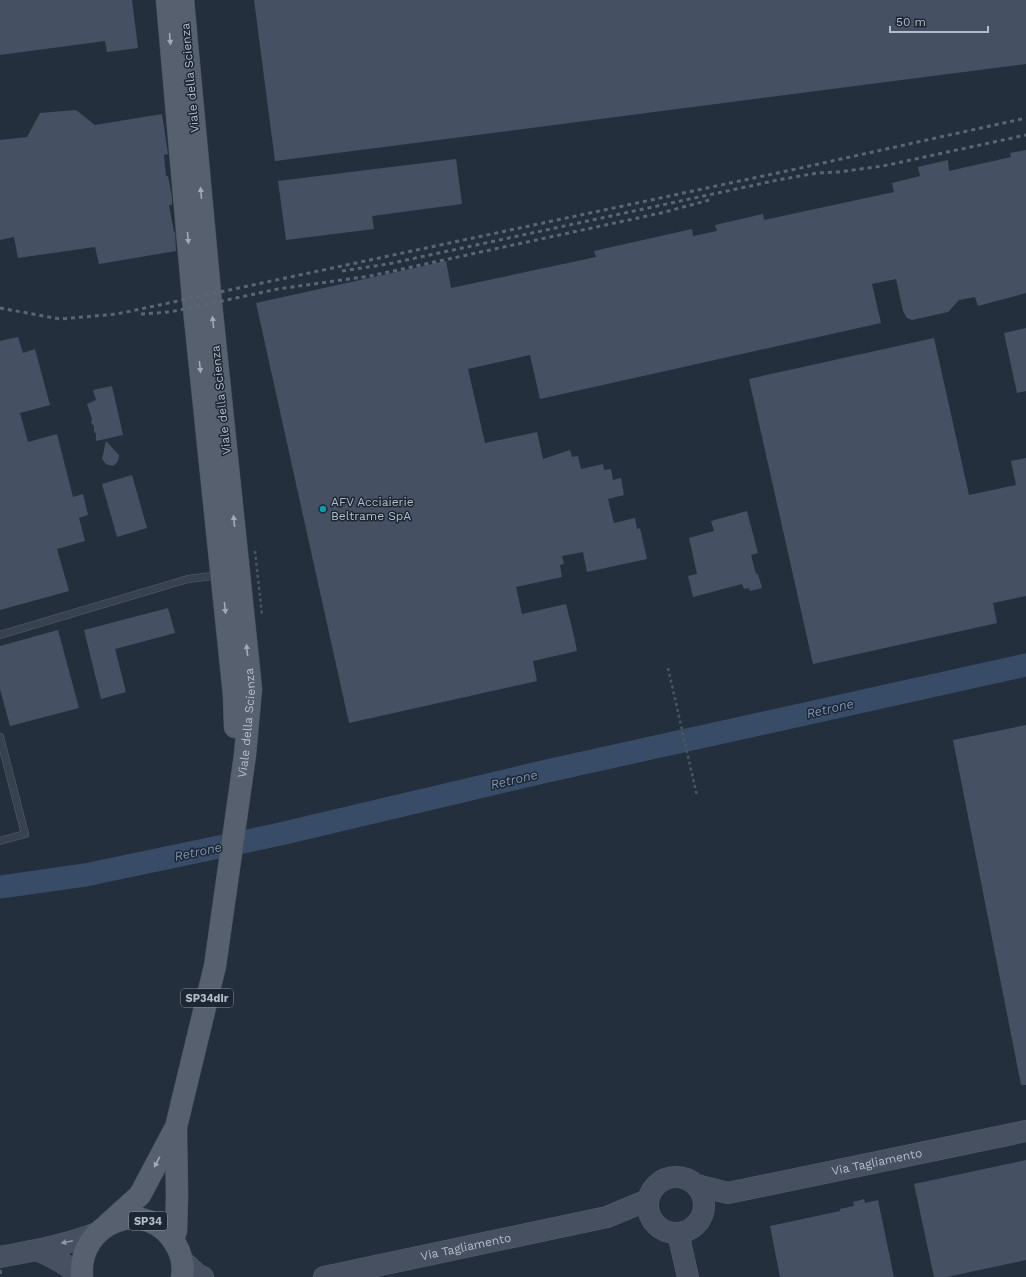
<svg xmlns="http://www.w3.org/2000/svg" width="1026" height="1277" font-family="'Work Sans',sans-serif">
	<rect width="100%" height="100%" fill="#242f3e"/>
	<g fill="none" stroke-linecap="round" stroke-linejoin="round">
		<!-- river -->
		<path stroke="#394c67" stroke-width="23" d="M0,887L85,875L276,835L547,771L1026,665"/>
	</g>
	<!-- building -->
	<path fill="#455162" d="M0,0H132L138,48L107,52L105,41L0,55Z
		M254,0H1026V64L275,161Z
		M76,110L95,125L162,114L168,154L164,155L166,176H168L172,197V205H169L174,232L175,231L176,251L99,264L95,247L18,258L14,237L0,240V140L27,137L40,113Z
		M1026,150V293L978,306L975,297L959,300L948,312L912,320L907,318L903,311L896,279L872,284L881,323L540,399L530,355L468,369L485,443L537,432L543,459L570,450L572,457L578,456L581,469L603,464L604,470L611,469L613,480L621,478L624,495L608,499L614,523L635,518L637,529L640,528L647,559L587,572L583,552L562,556L564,564L560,565L562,577L516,587L522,614L566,604L573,632L577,651L533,661L537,681L349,723L256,303L446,261L451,288L596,257L594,251L692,229L693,236L717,231L715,225L763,214L764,220L894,192L892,183L920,176L918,167L948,160L949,171L1011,157L1010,153Z
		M456,159L462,204L372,216L374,229L286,240L278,181Z
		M1026,328V391L1017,393L1004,333Z
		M18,337L23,353L35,349L50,405L20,413L28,442L57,434L73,497L83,494L88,515L79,518L85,541L57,549L69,591L0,610V341Z
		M934,338L969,495L1016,485L1011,461L1026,458V596L993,603L997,623L813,664L749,379Z
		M112,386L123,435L96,441V434L94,431V426L91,423L92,419L87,404L96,400L93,390Z
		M106,441L119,455L118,461L113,466L106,464L102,459Z
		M132,475L147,528L117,537L102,484Z
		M747,511L758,553L751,555L756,574H758L762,588L750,591L749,588L744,589L742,584L693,597L688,576L697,574L689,538L714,531L711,521Z
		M168,608L175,633L115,649L126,692L101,699L84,630Z
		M58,630L79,708L10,726L0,689V646Z
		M1026,725V1085H1021L953,740Z
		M1026,1160V1260L947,1277H934L914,1184Z
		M864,1199L865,1203L878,1200L894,1277H780L770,1226L840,1211V1209L854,1206L853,1202Z"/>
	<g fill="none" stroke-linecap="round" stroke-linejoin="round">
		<!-- lane casing -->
		<g stroke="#565f6c" stroke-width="8">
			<path id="lane" d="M0,635L188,579L220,575
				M0,737L25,834L0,841"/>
		</g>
		<!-- secondary casing -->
		<g stroke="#565f6c" stroke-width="22">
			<g id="secondary">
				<circle cx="676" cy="1205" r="28"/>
				<path id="s1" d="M696,1185L728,1193L1026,1131"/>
				<path d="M678,1233L688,1277"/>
				<path d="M37,1250C54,1257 67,1265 82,1276"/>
				<path d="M0,1257C32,1251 66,1245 97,1233"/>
				<path d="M182,1260L197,1274L203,1277"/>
				<path id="s2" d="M324,1277L607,1217L648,1200"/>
			</g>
		</g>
		<!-- primary casing -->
		<g stroke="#414a57" stroke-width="23">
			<g id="primary">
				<path d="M167,0L193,299L234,695L235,727"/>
				<path id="s3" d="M108,1224L140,1195L176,1127L215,966L245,755L251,689L211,303L183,0"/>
				<path d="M173,1239L176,1231L177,1196L176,1129"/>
				<path d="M82,1277C77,1221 148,1195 176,1245C181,1254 184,1266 182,1277"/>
			</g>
		</g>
		<!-- path -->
		<path stroke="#44595c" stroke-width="2.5" stroke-dasharray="3 3" stroke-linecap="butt" d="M255,551L262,615
			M668,668L697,796"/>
		<!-- lane -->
		<use href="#lane" stroke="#38414e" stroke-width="7"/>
		<!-- secondary -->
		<use href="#secondary" stroke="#465061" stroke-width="21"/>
		<!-- primary -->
		<use href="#primary" stroke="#56606e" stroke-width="22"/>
		<!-- rail -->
		<path stroke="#5a6575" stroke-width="3" stroke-dasharray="4 4" stroke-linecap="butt" d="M342,271L388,264L778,180L817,173L838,172L883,166L1026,135
			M0,308L60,319L117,314L796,169L1026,118
			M141,314L170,312L194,307L278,289L370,276L661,213L713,199
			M0,1270L1,1277"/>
	</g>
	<!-- one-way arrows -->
	<defs><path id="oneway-solid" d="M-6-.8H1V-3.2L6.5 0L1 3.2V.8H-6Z"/></defs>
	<g fill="#a1aab7">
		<use href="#oneway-solid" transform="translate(170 39) rotate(85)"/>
		<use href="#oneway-solid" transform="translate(201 193) rotate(-95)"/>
		<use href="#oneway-solid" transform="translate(188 238) rotate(85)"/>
		<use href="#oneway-solid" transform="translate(213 322) rotate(-96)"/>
		<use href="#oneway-solid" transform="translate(200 367) rotate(84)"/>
		<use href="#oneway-solid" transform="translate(234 521) rotate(-96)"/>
		<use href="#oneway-solid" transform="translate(225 608) rotate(84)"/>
		<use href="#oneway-solid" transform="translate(247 650) rotate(-96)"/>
		<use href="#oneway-solid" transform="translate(157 1162) rotate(118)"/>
	</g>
	<use fill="#8e96a5" href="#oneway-solid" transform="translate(67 1242) rotate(168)"/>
	<!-- markers -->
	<circle fill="#0f9aa8" stroke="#1d2633" stroke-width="1.5" cx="323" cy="509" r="4"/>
	<g text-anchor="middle" stroke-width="3" stroke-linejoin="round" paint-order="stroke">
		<!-- shield labels -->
		<g fill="#1d2633" stroke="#878f9c" stroke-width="1">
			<rect x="181" y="989" width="52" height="18" rx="3"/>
			<rect x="129" y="1212" width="38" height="18" rx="3"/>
		</g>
		<g font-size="11" font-weight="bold" fill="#b4bcc9">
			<text x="207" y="1002">SP34dir</text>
			<text x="148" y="1225">SP34</text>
		</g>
		<!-- street labels -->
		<g font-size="12" fill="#b4bcc9" stroke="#1d2633">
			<text transform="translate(190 78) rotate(-95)" y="4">Viale della Scienza</text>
			<text transform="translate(221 400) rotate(-96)" y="4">Viale della Scienza</text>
			<text dy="4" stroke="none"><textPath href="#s3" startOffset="531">Viale della Scienza</textPath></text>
			<text dy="4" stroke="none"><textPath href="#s1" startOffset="185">Via Tagliamento</textPath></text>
			<text dy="4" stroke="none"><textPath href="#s2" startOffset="145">Via Tagliamento</textPath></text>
		</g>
		<!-- poi labels -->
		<g font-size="12" fill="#b4bcc9" stroke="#1d2633" text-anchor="start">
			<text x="331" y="506">AFV Acciaierie<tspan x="331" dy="14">Beltrame SpA</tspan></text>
		</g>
		<!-- water labels -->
		<g font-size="13" font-style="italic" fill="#7c92b1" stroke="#1d2633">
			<text transform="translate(830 708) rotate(-13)" y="5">Retrone</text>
			<text transform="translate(514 779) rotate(-13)" y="5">Retrone</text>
			<text transform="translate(198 851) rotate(-12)" y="5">Retrone</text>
		</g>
	</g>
	<!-- scale -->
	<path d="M890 26v6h98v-6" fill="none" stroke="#b4bcc9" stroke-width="2"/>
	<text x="896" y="26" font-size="12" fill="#b4bcc9" stroke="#1d2633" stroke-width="3" paint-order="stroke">50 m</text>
</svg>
